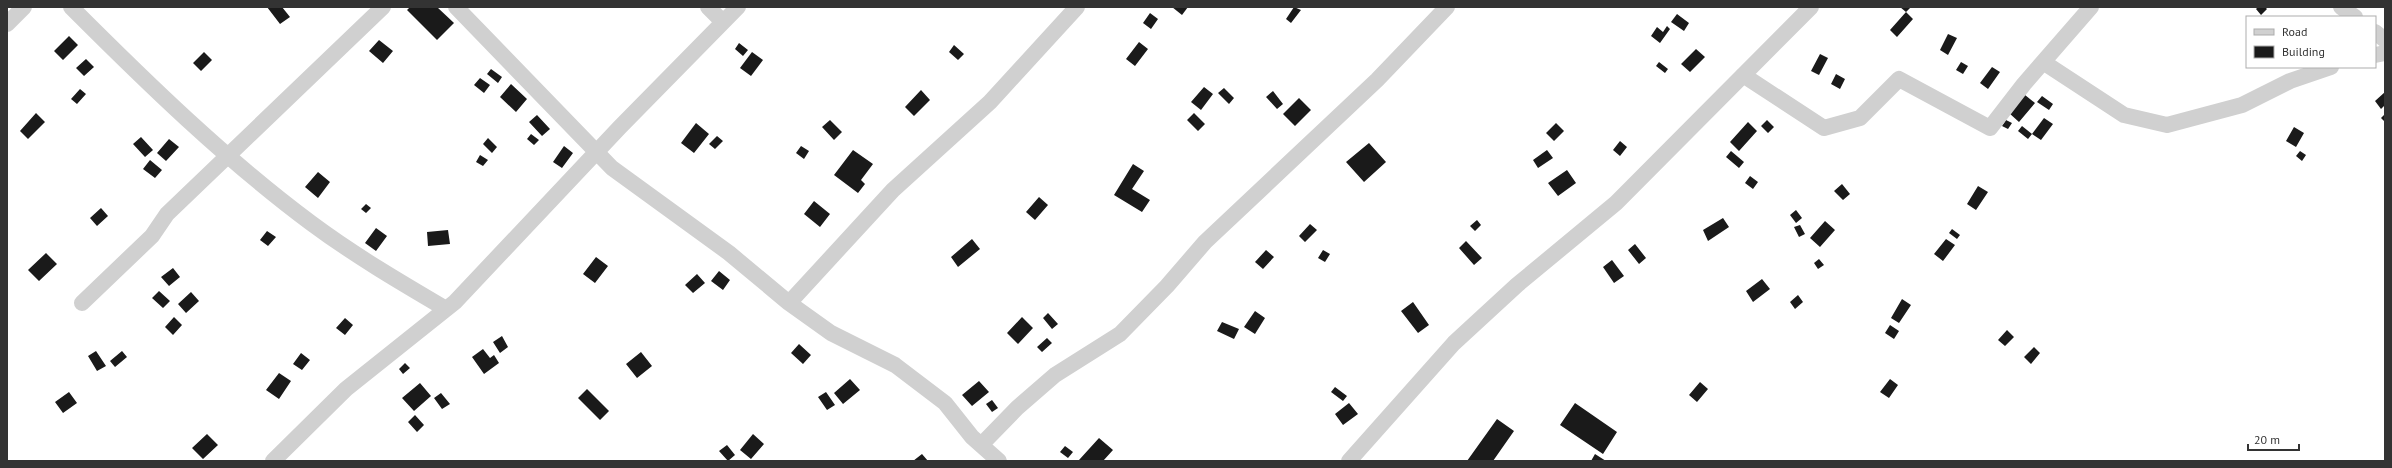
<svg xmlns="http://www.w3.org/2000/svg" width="2392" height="468" font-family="'PT Sans',sans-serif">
	<rect width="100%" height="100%" fill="#fff"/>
	<!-- building -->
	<path fill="#1a1a1a" d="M267,7H282L290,17L280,24Z
		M410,7H437L454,23L437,40L407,10Z
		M1172,7H1188L1182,15Z
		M1294,7L1301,10L1291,23L1286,19Z
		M1900,7H1911L1906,12Z
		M2258,7H2265L2267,9L2261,15L2256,9Z
		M1906,12L1913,19L1897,37L1890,30Z
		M1150,13L1158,19L1151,29L1143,23Z
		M1677,14L1689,23L1684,31L1671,22Z
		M1667,26L1670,29L1660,43L1651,36L1657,27L1663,32Z
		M1948,34L1957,38L1948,55L1940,50Z
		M69,36L78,45L63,60L54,51Z
		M379,40L393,51L383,63L369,51Z
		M1139,42L1148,49L1135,66L1126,59Z
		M739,43L748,50L743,56L735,49Z
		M954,45L964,54L958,60L949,52Z
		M1696,49L1705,57L1690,72L1681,64Z
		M204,52L212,60L201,71L193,63Z
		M752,52L763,60L751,76L740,68Z
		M1820,54L1828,58L1819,75L1811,71Z
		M86,59L94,67L84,76L76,68Z
		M1659,62L1668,69L1665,73L1656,66Z
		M1961,62L1968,66L1963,74L1956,70Z
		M1992,67L2000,72L1988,89L1980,83Z
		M491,69L502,77L498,83L487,74Z
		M1836,74L1845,79L1840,89L1831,84Z
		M480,78L490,85L484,93L474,85Z
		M511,84L527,99L516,112L500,97Z
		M1204,87L1213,94L1201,110L1191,102Z
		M1224,88L1234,98L1229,104L1218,93Z
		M80,89L86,94L77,104L71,99Z
		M921,90L930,100L914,116L905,107Z
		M1273,91L1283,104L1277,109L1266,97Z
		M2385,92V105L2381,109L2375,101Z
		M2025,95L2035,103L2019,122L2009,113Z
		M2042,96L2053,104L2049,110L2037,102Z
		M1299,98L1311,110L1295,126L1283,114Z
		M36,113L45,122L28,139L20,131Z
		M1194,113L1205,124L1198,131L1187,120Z
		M2385,114V122L2381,118Z
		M537,115L550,129L542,136L529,122Z
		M2044,118L2053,124L2041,140L2032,134Z
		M830,120L842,132L834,140L822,127Z
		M1767,120L1774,127L1768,133L1761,126Z
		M2006,120L2012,123L2008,129L2002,126Z
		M1748,122L1757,131L1739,151L1730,142Z
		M696,123L709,134L694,153L681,143Z
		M1556,123L1564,131L1554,141L1546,133Z
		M2022,126L2032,134L2028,139L2018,131Z
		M2294,127L2304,133L2296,147L2286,141Z
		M531,134L539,140L534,145L527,139Z
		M717,136L723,141L715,149L709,144Z
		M141,137L153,150L145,157L133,144Z
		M488,138L497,147L492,153L483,144Z
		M169,139L179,147L166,161L157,153Z
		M1620,141L1627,147L1620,156L1613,150Z
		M1369,143L1386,162L1364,182L1346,162Z
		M564,146L573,153L562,168L553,162Z
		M801,146L809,151L804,159L796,153Z
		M853,150L873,164L861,180L865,184L858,193L834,175Z
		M1547,150L1553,158L1538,168L1533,160Z
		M1731,151L1744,162L1739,168L1726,157Z
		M2300,151L2306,155L2302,161L2296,156Z
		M480,155L488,160L483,166L476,162Z
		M150,160L162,170L155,178L143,169Z
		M1133,164L1144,171L1132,189L1150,200L1142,212L1114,195Z
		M1567,170L1576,183L1558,196L1548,183Z
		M318,172L330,182L318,198L305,187Z
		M1750,176L1758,182L1753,189L1745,183Z
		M1842,184L1850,194L1843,200L1834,191Z
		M1978,186L1988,192L1976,210L1967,204Z
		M1039,197L1048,205L1035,220L1026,212Z
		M814,201L830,214L820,227L804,214Z
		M366,204L371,208L366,213L361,209Z
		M101,208L108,216L97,226L90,218Z
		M1796,210L1802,218L1796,223L1790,215Z
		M1723,218L1729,227L1708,241L1703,230Z
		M1477,220L1481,225L1475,231L1470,226Z
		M1825,221L1835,230L1820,247L1810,238Z
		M1310,224L1317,230L1305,242L1299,236Z
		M1800,225L1805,234L1799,237L1794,227Z
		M376,228L387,236L376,251L365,243Z
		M1952,229L1960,235L1957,239L1949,233Z
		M448,230L450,244L428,246L427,232Z
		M267,231L276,237L268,246L260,240Z
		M972,239L980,249L958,267L951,257Z
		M1946,239L1955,245L1943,261L1934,254Z
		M1466,241L1482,258L1474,265L1459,248Z
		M1635,244L1646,258L1639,264L1628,250Z
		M1266,250L1274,257L1263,269L1255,262Z
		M1323,250L1330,254L1325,262L1318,258Z
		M46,253L57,264L39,281L28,270Z
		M596,257L608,266L595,283L583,274Z
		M1819,259L1824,265L1818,269L1814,263Z
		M1612,260L1624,276L1614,283L1603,267Z
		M173,268L180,277L169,286L161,277Z
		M719,271L730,280L723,290L711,281Z
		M697,274L705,283L693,293L685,285Z
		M1762,279L1770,289L1753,302L1746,291Z
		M159,291L170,301L163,308L152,298Z
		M191,292L199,301L186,313L178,304Z
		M1798,295L1803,302L1795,309L1790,302Z
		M1902,299L1911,305L1899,323L1891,318Z
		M1413,302L1429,325L1418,333L1401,311Z
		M1255,311L1265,318L1255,334L1244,327Z
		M1048,313L1058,324L1052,329L1043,318Z
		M174,317L182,325L173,335L165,327Z
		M1022,317L1033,328L1018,344L1007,333Z
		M345,318L353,325L345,335L336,328Z
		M1222,322L1239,329L1234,339L1217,331Z
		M1890,325L1899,331L1894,339L1885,333Z
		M2007,330L2014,337L2005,346L1998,340Z
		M502,336L508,347L500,353L493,342Z
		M1047,338L1052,343L1042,352L1037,347Z
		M799,344L811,355L803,364L791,353Z
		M2034,347L2040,353L2031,364L2024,357Z
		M483,349L490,358L494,355L499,363L484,374L472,357Z
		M96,351L106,366L97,371L88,356Z
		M122,351L127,357L115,367L110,361Z
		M641,352L652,366L637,378L626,364Z
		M301,353L310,360L302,370L293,364Z
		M405,363L410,368L403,374L399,369Z
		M279,373L291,381L279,399L266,390Z
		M850,379L860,390L843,404L834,393Z
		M1890,379L1898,385L1889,398L1880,392Z
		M979,381L989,392L972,406L962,395Z
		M1700,382L1708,389L1697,402L1689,395Z
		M420,383L431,396L414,411L402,398Z
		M1335,387L1347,396L1343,401L1331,392Z
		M587,389L609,411L600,420L578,398Z
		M69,392L77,403L63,413L55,402Z
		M826,392L835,405L827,410L818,397Z
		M441,393L450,404L442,409L434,398Z
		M992,400L998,408L992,412L986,404Z
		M1349,403L1358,414L1343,425L1335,414Z
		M1575,403L1617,432L1603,454L1560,425Z
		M415,415L424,425L417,432L408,422Z
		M1497,419L1514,431L1493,461H1467Z
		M207,434L218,445L203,459L192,448Z
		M753,434L764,444L751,459L740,450Z
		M1099,438L1113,450L1103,461H1081L1079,460Z
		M727,445L735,455L728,461L719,451Z
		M1065,446L1073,452L1068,458L1060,452Z
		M922,454L928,461H913Z
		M1595,454L1606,461H1591Z"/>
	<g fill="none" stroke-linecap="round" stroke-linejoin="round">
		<!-- street -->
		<path stroke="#d0d0d0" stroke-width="16" d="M71,7C147,83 225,159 311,223C354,255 400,282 446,309
			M456,7L612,168L729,253L789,303L831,333L895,365L945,403L972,437L999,461
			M708,7L723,22
			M2341,7L2355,17
			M7,24L24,7
			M2375,32L2385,40
			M2375,55L2385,53
			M2043,62L2124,115L2167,125L2242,105L2290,81L2331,67
			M1743,75L1824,128L1860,118L1899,79L1990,128L2024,84L2091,7
			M82,303L152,236L167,214L383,7
			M789,303L893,190L990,102L1077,7
			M981,445L1017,408L1055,375L1120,334L1167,286L1205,242L1377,80L1447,7
			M273,461L346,389L455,302L620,127L738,7
			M1349,461L1454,343L1517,285L1616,203L1811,7"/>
	</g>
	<!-- border -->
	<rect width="2392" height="468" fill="none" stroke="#333333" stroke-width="16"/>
	<!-- legend -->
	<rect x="2246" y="16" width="130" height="52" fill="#ffffff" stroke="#adadad"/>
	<rect x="2254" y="29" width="20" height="6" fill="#d0d0d0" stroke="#adadad"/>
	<text x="2282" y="36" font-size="12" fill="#333333">Road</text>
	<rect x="2254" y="46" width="20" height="12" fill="#1a1a1a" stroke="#adadad"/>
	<text x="2282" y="56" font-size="12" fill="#333333">Building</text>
	<!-- scale -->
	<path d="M2248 444v6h51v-6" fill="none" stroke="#333333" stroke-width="2"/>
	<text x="2254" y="444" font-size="12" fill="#333333" stroke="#ffffff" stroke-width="3" paint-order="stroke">20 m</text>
</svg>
